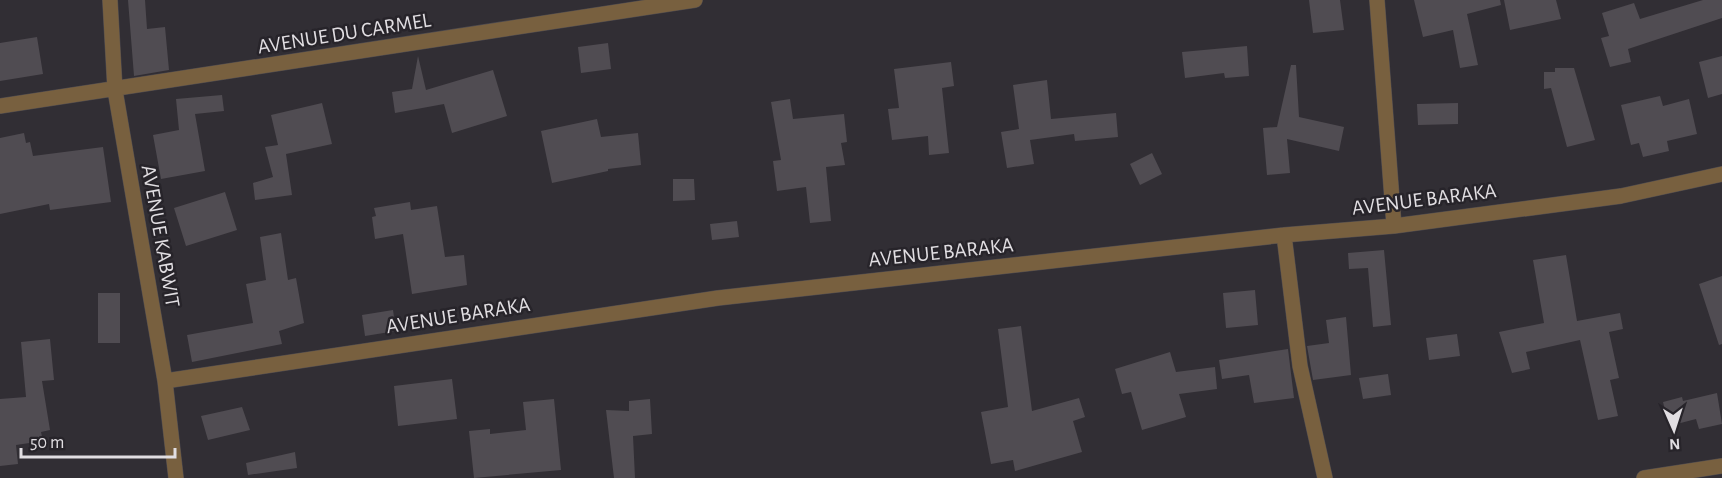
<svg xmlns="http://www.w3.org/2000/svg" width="1722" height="478" font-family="'Alegreya Sans',sans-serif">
	<rect width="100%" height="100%" fill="#312e34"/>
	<!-- building -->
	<path fill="#504c52" d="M128,0H145L147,29L165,27L169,70L134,76Z
		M1309,0H1340L1344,30L1313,33Z
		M1414,0H1500L1501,5L1467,14L1478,65L1460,68L1453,30L1423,37Z
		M1504,0H1556L1561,19L1510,30Z
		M1703,0H1722V18L1628,49L1631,62L1610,67L1601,38L1609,36L1602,13L1634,3L1640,19Z
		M37,37L43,74L0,81V43Z
		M608,43L611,69L581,73L578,47Z
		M1247,46L1249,76L1225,78L1224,73L1185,78L1182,52Z
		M418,56L426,90L493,70L507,116L452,133L444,104L395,113L392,92L412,89Z
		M1722,56V94L1708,98L1699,62Z
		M951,62L954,86L942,88L949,153L929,155L928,136L892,140L888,109L899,108L894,69Z
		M1291,65H1296L1299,117L1344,127L1339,151L1287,139L1290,173L1267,175L1263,128L1277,127Z
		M1555,68H1574L1595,140L1567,147L1551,88L1544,89V72H1555Z
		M1047,80L1051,119L1116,113L1118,137L1075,141L1074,134L1030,140L1034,164L1007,168L1001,132L1019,129L1013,85Z
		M222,95L224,111L195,114L205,171L161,179L153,135L179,130L176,99Z
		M1660,96L1663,106L1689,99L1697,134L1667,141L1669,151L1643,157L1639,143L1631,145L1621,105Z
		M790,99L793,119L844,114L847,142L841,143L845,165L826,167L831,221L810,223L806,187L777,191L773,161L781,160L771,102Z
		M322,103L332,144L286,154L292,195L255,200L253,183L273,177L265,147L278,145L271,115Z
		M1458,103V124L1418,125L1417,104Z
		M597,119L601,137L638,133L641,165L608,169V171L552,183L541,131Z
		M24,133L26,143L30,142L33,156L103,147L111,202L50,210L49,204L0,214V138Z
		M1152,153L1162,174L1140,185L1130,164Z
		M673,179H694L695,200L673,201Z
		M225,192L237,230L186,246L174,208Z
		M410,202L411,210L437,206L445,257L464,255L467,285L412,294L403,234L375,239L372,217L376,216L374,208Z
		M737,221L739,237L712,240L710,224Z
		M281,233L288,280L296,278L304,323L279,331L282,344L192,362L187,335L253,323L246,284L266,280L260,237Z
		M1384,250L1391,325L1373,327L1368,268L1349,269L1348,253Z
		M1566,255L1577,321L1620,313L1623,329L1609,332L1619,378L1610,380L1618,416L1598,420L1580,340L1526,352L1530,369L1512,373L1499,332L1544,323L1533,260Z
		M1722,276V344L1719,345L1699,284Z
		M1255,290L1258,325L1226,328L1223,293Z
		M98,293H120V343H98Z
		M393,310L396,331L365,336L362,315Z
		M1346,317L1351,375L1313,380L1307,346L1329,343L1326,320Z
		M1021,326L1032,411L1079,398L1085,417L1073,421L1082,452L1015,471L1013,460L991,464L981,412L1008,407L998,329Z
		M1457,334L1460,356L1429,360L1426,338Z
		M50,339L54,380L42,381L50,430L41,432L43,441L16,445L18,464L0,466V399L26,397L21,342Z
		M1288,349L1294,398L1254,403L1249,375L1222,379L1219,360Z
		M1170,352L1176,372L1215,367L1217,389L1179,394L1186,417L1142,430L1131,392L1122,394L1115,369Z
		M1388,374L1391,395L1363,399L1359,378Z
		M452,379L457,419L398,426L394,386Z
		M1717,393L1722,424L1699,429L1696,419L1669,426L1663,402L1682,397L1683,401Z
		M554,399L561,470L474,478L469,431L490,429V434L526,430L523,402Z
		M650,399L652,434L633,436L635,478H614L606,410L629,411V401Z
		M242,407L250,430L208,440L201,416Z
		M295,452L297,468L248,475L246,463Z"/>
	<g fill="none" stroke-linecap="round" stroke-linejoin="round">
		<!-- street casing -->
		<g stroke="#4d4a50" stroke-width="16">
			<path id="street" d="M110,0L115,90L165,381L176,478
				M1377,0L1394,226
				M0,106L695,0
				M1284,235L1300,366L1325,478
				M165,381L718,298L1284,235L1394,226L1621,196L1722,174
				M1644,478L1722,466"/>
		</g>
		<!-- street -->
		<use href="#street" stroke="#78603f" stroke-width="15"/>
	</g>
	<g text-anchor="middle" stroke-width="5" stroke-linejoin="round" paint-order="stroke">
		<!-- street labels -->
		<g font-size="21" fill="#e1dee2" stroke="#27242a">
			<text transform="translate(344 33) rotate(-9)" y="7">AVENUE DU CARMEL</text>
			<text transform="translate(1424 199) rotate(-7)" y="7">AVENUE BARAKA</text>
			<text transform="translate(161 236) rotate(80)" y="7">AVENUE KABWIT</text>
			<text transform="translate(941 252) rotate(-6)" y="7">AVENUE BARAKA</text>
			<text transform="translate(458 315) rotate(-9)" y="7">AVENUE BARAKA</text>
		</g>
	</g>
	<!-- north arrow -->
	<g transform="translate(1674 430) rotate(177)" stroke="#27242a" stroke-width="4.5" paint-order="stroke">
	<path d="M0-4.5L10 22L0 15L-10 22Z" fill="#e1dee2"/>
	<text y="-9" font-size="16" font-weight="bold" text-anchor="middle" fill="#e1dee2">N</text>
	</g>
	<!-- scale -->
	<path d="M21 448v9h154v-9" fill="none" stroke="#e1dee2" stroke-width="3"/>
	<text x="30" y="448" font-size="18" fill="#e1dee2" stroke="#27242a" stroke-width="4.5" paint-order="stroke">50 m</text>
</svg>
